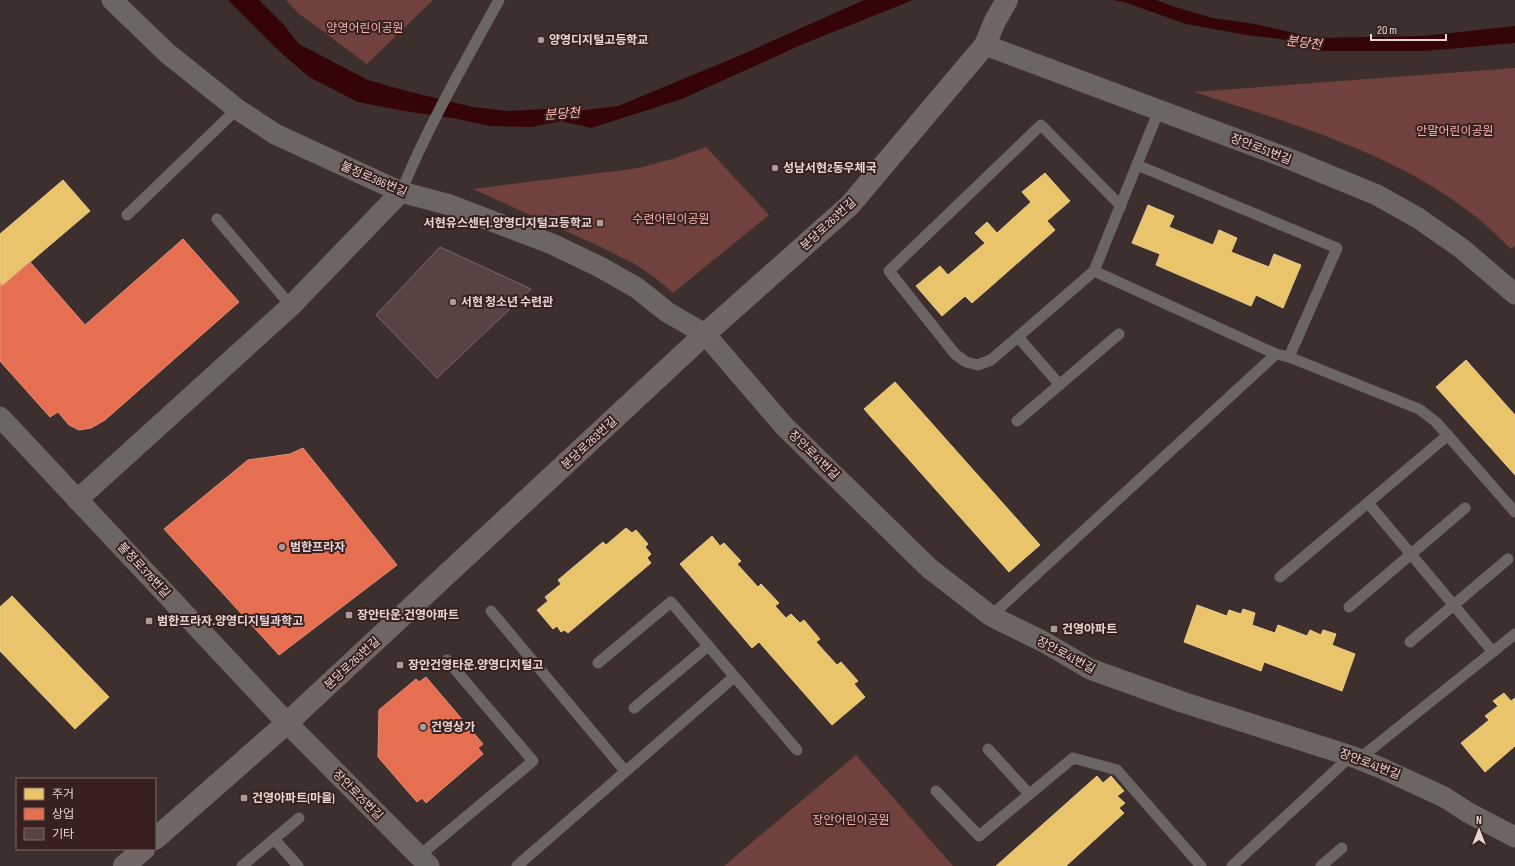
<svg xmlns="http://www.w3.org/2000/svg" width="1515" height="866" font-family="'Sofia Sans Condensed','Noto Sans KR',sans-serif">
	<rect width="100%" height="100%" fill="#3c2f2d"/>
	<!-- green -->
	<path fill="#71413d" d="M286,0H433L367,64L298,13Z
		M1515,68V246L1511,249C1499,238 1488,226 1475,216C1394,152 1290,123 1194,92Z
		M706,147L769,215L673,293L654,277L635,264L603,248L473,189L639,168L672,159Z
		M856,755L953,866H724Z"/>
	<!-- water -->
	<path fill="#340406" d="M228,0H259L283,24L299,44L368,80L406,91L473,107L508,111L547,109L585,110L618,106L741,55L864,0H913L803,44L682,99L591,128L561,121L532,127L490,126L453,118L404,111L358,102L309,77L278,50Z
		M1113,0H1156L1172,6L1212,18L1255,24L1316,38L1423,36L1515,26V43L1425,51H1319L1281,39L1247,35L1186,24L1124,2Z"/>
	<!-- homes -->
	<path fill="#e9c46a" stroke="#e8c98a" d="M1045,173L1070,201L1047,221L1055,230L972,303L965,296L942,316L916,286L940,266L948,275L985,243L975,233L987,222L997,233L1031,202L1022,192Z
		M63,180L90,211L2,286L0,283V234Z
		M1148,205L1174,216L1169,227L1213,245L1219,230L1237,238L1231,252L1269,267L1274,254L1301,265L1283,308L1256,295L1251,306L1156,265L1160,254L1132,243Z
		M1466,360L1515,415V475L1436,387Z
		M895,382L1040,545L1009,572L864,409Z
		M626,528L632,533L636,530L648,544L645,547L651,554L647,558L651,563L568,633L564,630L561,632L557,626L553,629L537,610L548,601L545,597L561,584L558,580L603,542L606,545Z
		M712,536L720,546L724,543L741,561L737,564L758,587L761,584L779,603L775,606L786,618L791,614L800,623L804,620L820,639L816,642L837,665L841,662L858,681L854,684L865,697L832,725L759,642L752,648L680,564Z
		M12,596L109,697L75,729L0,651V607Z
		M1197,605L1227,616L1229,610L1241,614L1243,609L1255,613L1252,625L1275,633L1278,625L1307,636L1310,630L1321,635L1323,630L1336,634L1332,645L1355,654L1342,691L1264,662L1261,671L1184,642Z
		M1504,693L1511,701L1515,698V746L1485,772L1461,743L1489,720L1485,716L1498,706L1493,701Z
		M1097,776L1103,783L1111,776L1124,791L1117,796L1125,803L1119,808L1124,813L1066,866H996Z"/>
	<!-- shops -->
	<path fill="#e76f51" stroke="#e78e78" d="M183,239L239,302L105,420L91,428L79,430L69,425L58,412L50,417L0,361V283L2,286L30,262L85,325Z
		M303,448L397,565L279,655L164,529L248,460L290,454Z
		M426,677L483,744L478,748L483,754L426,803L422,798L417,802L378,757L379,710L416,679L419,682Z"/>
	<!-- building -->
	<path fill="#584342" stroke="#776b69" d="M440,247L531,289L437,378L376,315Z"/>
	<g fill="none" stroke-linecap="round" stroke-linejoin="round">
		<!-- lane -->
		<path stroke="#6b6564" stroke-width="11" d="M1137,165L1337,248L1289,357
			M401,192C428,126 465,62 499,0
			M1121,206L1041,125L889,271L955,354L966,362L978,365L991,360L1094,271L1159,110
			M127,215L237,109
			M217,219L291,306
			M1094,271L1276,354L1289,357L1419,409L1436,422L1515,512
			M1018,337L1060,385
			M1017,421L1119,334
			M1368,503L1493,652
			M1280,577L1448,435
			M1349,607L1465,508
			M491,611L625,771
			M991,616L1276,354
			M1410,642L1508,559
			M598,663L671,602L797,750
			M634,708L708,646
			M988,749L1029,794
			M1359,759L1515,634
			M936,791L979,836L1073,758L1117,770L1201,866
			M274,839L298,866
			M419,856L533,761L447,660
			M242,866L299,818
			M517,866L734,677
			M1232,866L1351,756
			M1321,866L1342,848"/>
		<!-- street -->
		<path stroke="#6b6564" stroke-width="21" d="M112,0L167,53L237,109L275,134L401,192L450,205L552,244L600,267L637,288L667,312L705,334L785,427L929,568L991,616L1044,642L1090,669L1182,702L1351,756L1381,768L1444,797L1469,813L1515,837
			M985,45L1292,160L1377,195L1418,218L1461,248L1515,294
			M0,417L287,723L429,866
			M77,500L291,306L401,192"/>
		<!-- secondary -->
		<path stroke="#6f6665" stroke-width="22" d="M155,839L287,723L705,334L850,205L985,45L995,21L1007,0
			M124,866L144,849"/>
	</g>
	<!-- markers -->
	<g fill="#aa9b99" stroke="#38201e" stroke-width="1.5">
		<circle cx="541" cy="40" r="4"/>
		<circle cx="775" cy="168" r="4"/>
		<rect x="596" y="219" width="8" height="8" rx="2"/>
		<circle cx="453" cy="302" r="4"/>
		<circle cx="282" cy="547" r="4"/>
		<rect x="345" y="611" width="8" height="8" rx="2"/>
		<rect x="145" y="617" width="8" height="8" rx="2"/>
		<rect x="1050" y="625" width="8" height="8" rx="2"/>
		<rect x="396" y="661" width="8" height="8" rx="2"/>
		<circle cx="423" cy="727" r="4"/>
		<rect x="240" y="794" width="8" height="8" rx="2"/>
	</g>
	<g text-anchor="middle" stroke-width="4" stroke-linejoin="round" paint-order="stroke">
		<!-- park labels -->
		<g font-size="12" fill="#f6b3ac" stroke="#38201e">
			<text x="365" y="32">양영어린이공원</text>
			<text x="1455" y="135">안말어린이공원</text>
			<text x="671" y="223">수련어린이공원</text>
			<text x="851" y="824">장안어린이공원</text>
		</g>
		<!-- poi labels -->
		<g font-size="12" font-weight="bold" fill="#e6d5d3" stroke="#38201e" text-anchor="start">
			<text x="549" y="44">양영디지털고등학교</text>
			<text x="783" y="172">성남서현2동우체국</text>
			<text x="592" y="227" text-anchor="end">서현유스센터.양영디지털고등학교</text>
			<text x="461" y="306">서현 청소년 수련관</text>
			<text x="290" y="551">범한프라자</text>
			<text x="357" y="619">장안타운.건영아파트</text>
			<text x="157" y="625">범한프라자.양영디지털과학고</text>
			<text x="1062" y="633">건영아파트</text>
			<text x="408" y="669">장안건영타운.양영디지털고</text>
			<text x="431" y="731">건영상가</text>
			<text x="252" y="802">건영아파트(마을)</text>
		</g>
		<!-- street labels -->
		<g font-size="12" fill="#e6d5d3" stroke="#38201e">
			<text transform="translate(1261 149) rotate(21)" y="4">장안로51번길</text>
			<text transform="translate(374 179) rotate(23)" y="4">불정로386번길</text>
			<text transform="translate(828 224) rotate(-43)" y="4">분당로263번길</text>
			<text transform="translate(589 443) rotate(-43)" y="4">분당로263번길</text>
			<text transform="translate(814 455) rotate(44)" y="4">장안로41번길</text>
			<text transform="translate(144 570) rotate(47)" y="4">불정로376번길</text>
			<text transform="translate(1066 655) rotate(28)" y="4">장안로41번길</text>
			<text transform="translate(352 663) rotate(-43)" y="4">분당로263번길</text>
			<text transform="translate(1370 764) rotate(21)" y="4">장안로41번길</text>
			<text transform="translate(358 795) rotate(45)" y="4">장안로25번길</text>
		</g>
		<!-- water labels -->
		<g font-size="13" font-style="italic" fill="#febbb3" stroke="#38201e">
			<text transform="translate(1304 42) rotate(7)" y="5">분당천</text>
			<text transform="translate(562 113) rotate(-4)" y="5">분당천</text>
		</g>
	</g>
	<!-- legend -->
	<rect x="16" y="778" width="140" height="72" fill="#38201e" stroke="#7e6866"/>
	<rect x="24" y="788" width="20" height="12" fill="#e9c46a" stroke="#7e6866"/>
	<text x="52" y="798" font-size="12" fill="#e6d5d3">주거</text>
	<rect x="24" y="808" width="20" height="12" fill="#e76f51" stroke="#7e6866"/>
	<text x="52" y="818" font-size="12" fill="#e6d5d3">상업</text>
	<rect x="24" y="828" width="20" height="12" fill="#584342" stroke="#7e6866"/>
	<text x="52" y="838" font-size="12" fill="#e6d5d3">기타</text>
	<!-- north arrow -->
	<g transform="translate(1479 830)" stroke="#38201e" stroke-width="3" paint-order="stroke">
	<path d="M0-3L7 15L0 10L-7 15Z" fill="#e6d5d3"/>
	<text y="-6" font-size="11" font-weight="bold" text-anchor="middle" fill="#e6d5d3">N</text>
	</g>
	<!-- scale -->
	<path d="M1371 34v6h75v-6" fill="none" stroke="#e6d5d3" stroke-width="2"/>
	<text x="1377" y="34" font-size="12" fill="#e6d5d3" stroke="#38201e" stroke-width="3" paint-order="stroke">20 m</text>
</svg>
